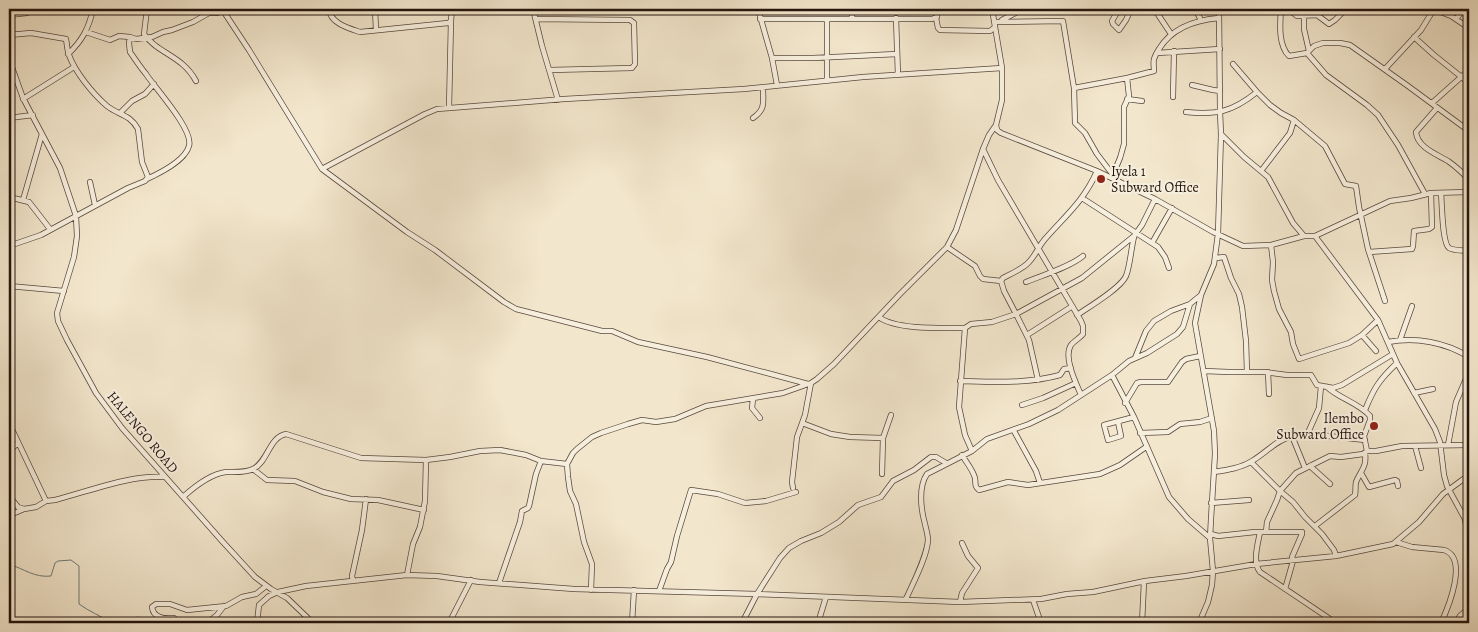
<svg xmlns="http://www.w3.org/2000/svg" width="1478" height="632" font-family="Alegreya,serif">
	<rect width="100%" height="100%" fill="#f2e6cc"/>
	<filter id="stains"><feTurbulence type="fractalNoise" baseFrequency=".004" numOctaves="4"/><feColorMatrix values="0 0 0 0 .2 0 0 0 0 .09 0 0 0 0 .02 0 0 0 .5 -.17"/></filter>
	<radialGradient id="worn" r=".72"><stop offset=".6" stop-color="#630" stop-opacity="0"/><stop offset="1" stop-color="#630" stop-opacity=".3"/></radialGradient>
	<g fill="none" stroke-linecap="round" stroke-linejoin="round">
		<!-- stream -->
		<path stroke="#6d7a78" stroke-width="1" d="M9,564C24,569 35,578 51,576L55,563L58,561L71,560L79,566V604C90,612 101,616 112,623L119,619L121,623
			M130,623L137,617L142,618L146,623"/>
		<!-- minor casing -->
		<g stroke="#58483e" stroke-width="6">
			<path id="minor" d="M147,9L144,34C158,54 182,55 196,81
				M222,9L249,50L322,169L407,232L435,250L504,302L516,309L524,311L602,331H612L638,342L707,357L808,384
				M329,9C330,23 348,28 360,32L448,23L451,21L452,9
				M375,9L376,30
				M533,9L542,46L558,100
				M758,9L772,58L777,85
				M852,9V18
				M1119,9L1112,21L1113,24L1119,30L1126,20L1131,9
				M1148,9L1157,13L1163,9
				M1195,9L1201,20
				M1281,9C1280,24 1278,45 1289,56L1307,53L1314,46L1323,43H1340L1350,45L1408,86L1469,131
				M1288,9L1297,16L1317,15L1329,24L1335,20L1346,9
				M1433,9L1451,16L1469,28
				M1157,13L1171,34
				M9,15L27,13
				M1304,17V29L1309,51
				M896,18L898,75
				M936,18L938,28L940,30L990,31L995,27
				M536,19L630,20L634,23L635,64L632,68L550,70
				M760,19H932L937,17V9
				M827,19V81
				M1456,19L1464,9
				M1002,20L1023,9
				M995,22L1063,21L1074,88L1075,123L1085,133L1097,154L1113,175
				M86,32L110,40L119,36L130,37L136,39L152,37L163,32L172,30L193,22L209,13H217L223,10
				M9,35L31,33L66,39C67,44 67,50 69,55C75,72 93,94 107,106C118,115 130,114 138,129L142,162L148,177L145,181L128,188L41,235L9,246
				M130,37L129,43L130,52C135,59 140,67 146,74C155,88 194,130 189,146C185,161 160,173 147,179
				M1414,37L1434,55L1469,83
				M1157,53L1220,49
				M1307,53L1326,75L1367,105L1378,115L1398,145L1425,194
				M68,54C82,41 89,28 93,9
				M772,58H813L897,54
				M9,59L23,98L60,168L76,216L77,236L74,257L57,313L58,321L67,340L96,393L122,428L222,541L255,577L271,589L287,598L313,623
				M1233,64L1257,92
				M1385,69L1421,30L1434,9
				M1192,85L1213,90L1220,91
				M1074,88L1127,78
				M1173,97L1174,51
				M23,99L74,67
				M1127,99L1142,101
				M1432,103L1469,70
				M449,108L451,21
				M1437,108L1416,132C1417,147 1436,154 1448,161C1455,166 1463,173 1469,180
				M121,112L132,101L145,94L154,84
				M1186,112C1217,115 1232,112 1257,92L1270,105L1281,113L1294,120L1325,146L1345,184L1356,186L1359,207L1368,249L1385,301
				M9,118L33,115
				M753,118C766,109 763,102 763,88
				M996,125L997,130L1001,133L1097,171L1155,199L1213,232L1243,246L1271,245L1304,236H1315L1378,320L1397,363L1435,429L1440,442L1444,475L1447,486L1465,519L1469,541
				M1221,134L1244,157L1268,177L1293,223L1304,236
				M983,149L998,180L1081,321L1083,326V334C1080,338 1074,341 1071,345C1063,357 1076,383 1081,395
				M322,169L425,114L437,109L564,99L744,89L863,77L1002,68
				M1097,171C1084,201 1065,216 1045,239C1038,247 1035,257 1027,264C1020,270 1011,274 1003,278L1001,281L1004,291L1016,314L1082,278L1134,236L1142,225L1155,199
				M1261,171L1290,133L1294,120
				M1112,177L1120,158L1124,144V107L1129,96L1127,78L1154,71C1154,67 1153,63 1154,59C1155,56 1157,52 1159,49C1172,28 1195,20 1219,18
				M90,182L95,205
				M1441,193C1442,202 1442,243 1449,248C1454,251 1464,250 1469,251
				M9,197L29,202L50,229
				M1082,198L1158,247L1165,257L1169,268
				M23,200L42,134
				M1315,236L1390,201L1411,198L1431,193L1469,192
				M1152,243L1172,208
				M1271,245L1273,262L1272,280L1274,291L1279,309L1291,332L1293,344L1299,359L1349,343L1362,335L1378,320
				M947,247L975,266L980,276L983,279L1001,281
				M1369,252L1412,249L1413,246L1414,231L1429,229L1432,227L1431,193
				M1216,258L1224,257L1231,278L1239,294L1242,307L1246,341L1247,372
				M1026,282C1043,275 1070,267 1083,256
				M9,286L64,291
				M1077,315C1089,307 1121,288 1126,276C1130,266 1131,249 1134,237
				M879,317C895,330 944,328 965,328
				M1027,335L1071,307
				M1362,335L1376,351
				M1400,340L1412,306
				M1388,342C1416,337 1445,342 1469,357
				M1135,358L1146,331L1154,321L1171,311L1190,304L1201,295
				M1204,371L1229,372H1265L1287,375H1311L1317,385L1333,388L1342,385L1393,354
				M1268,372L1269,394
				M1112,375L1134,417L1169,497L1188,519L1210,538
				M960,381C994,382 1027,384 1060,375L1064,369L1071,368
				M1414,393L1433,389
				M753,399L752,408L760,418
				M1125,403L1137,383L1141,382H1168L1182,362L1186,359L1200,356
				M1022,405L1043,398L1076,383
				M1365,410C1374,388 1379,380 1397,363
				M1118,422L1121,436L1108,440L1104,425L1134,417
				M9,423L46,501L55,500C90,491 129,475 165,477
				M802,423L831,434L850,437L883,438
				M1014,431L1036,471L1040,483
				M1140,433L1168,432L1180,424L1200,422L1212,418
				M1307,435L1319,408L1321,386
				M1448,445L1456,402L1469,372
				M1415,446L1421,468
				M9,451L18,443
				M972,451L965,435L959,407L965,328L971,324L992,322L1016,314L1029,340L1038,380
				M1367,451H1376L1402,446L1469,445
				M962,455C966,462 973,470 975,478C976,484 974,486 979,490L1008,482L1028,485L1100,474L1120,465L1146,447
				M1251,462L1280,491L1293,502L1305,517L1322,534L1334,550L1336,556
				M1310,466L1330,484
				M1305,468L1292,436L1293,435H1319L1365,440
				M253,469L267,480L295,481L323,492L351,499L378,500L424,510
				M1214,472C1227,470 1241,468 1252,461C1266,453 1276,440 1292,436
				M1361,473L1369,487L1395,480L1397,481L1398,486
				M882,474L883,438L891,415
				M793,488L792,482L797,437L805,415L811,383
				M9,496L18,507L24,509
				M183,497C194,487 210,474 226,472C234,472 245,473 253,469C268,462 269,437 286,434L361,458L426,460L450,457L480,451L500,450L526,455L541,461L567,464
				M1211,503L1249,500
				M10,515L24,509L36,507L46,501
				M1315,526L1355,495C1356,491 1355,486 1356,482C1361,470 1367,467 1365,453
				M1260,532C1258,544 1252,562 1260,572L1336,623
				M1266,532L1267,522L1277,500L1280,491L1296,473L1330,456L1341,457L1363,454L1367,451L1364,436L1370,420V416C1359,403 1340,399 1327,387
				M1211,534L1218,536L1255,532H1302V534L1292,557L1293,561L1285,589
				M1396,542L1412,547L1444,550C1469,558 1448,608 1441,623
				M407,575L413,544L420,527L425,501L426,460
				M353,581L352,576L362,530L366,499
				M499,583L520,522L522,511L528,508L529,506L536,474L541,461
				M591,590L592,564L584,542L576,504L570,491L568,477L567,464L573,453L577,449L592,437L601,433L628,424L642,420L656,422L675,419L706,406L783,393L811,383L817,379L834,364L900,294L947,247L956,230L983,149L989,135L996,125L1002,100V68L992,9
				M659,591L667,569L671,562L677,536L691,490L718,494L745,503L766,501L796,492
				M906,599C913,583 927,557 928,540C928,535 926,529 925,524C921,510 918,487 927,474L972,451L987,439L1029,424L1058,410L1112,375L1129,361L1147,353L1177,334L1183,327L1190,304
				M1033,600L1041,623
				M960,602L962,593L978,568L968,556L962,543
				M178,623L174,618C165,619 153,618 152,607L156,604H170L187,610L226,606L242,597L256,594L266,586
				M207,623L217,615L224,606
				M257,623L259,605L269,596L278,592L306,586L407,575L437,576L480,582L574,589L757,594L960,602L1041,599L1067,594L1093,592L1145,581L1186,576L1256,564L1336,556L1393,544L1419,522L1443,494L1469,475
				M449,623L471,580
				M632,623L634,590
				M742,623L757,594L780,558L789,548L801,541L821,533L839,522L858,505L881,497L893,481L914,470L931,457H936L946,463
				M818,623L826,597
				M1142,623L1144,582
				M1199,623L1208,602L1212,585L1213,571L1210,538L1211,519L1215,454L1214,431L1195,323L1201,295L1214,264L1218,234L1221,134L1220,112L1219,9
				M1455,623L1460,616L1469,608"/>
		</g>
		<!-- minor -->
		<use href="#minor" stroke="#f7efde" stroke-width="4.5"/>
	</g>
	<!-- markers -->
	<g fill="#8f2418" stroke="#f7efde" stroke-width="2">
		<circle cx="1101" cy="179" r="5"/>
		<circle cx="1374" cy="426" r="5"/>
	</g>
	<g text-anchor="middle" stroke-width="4" stroke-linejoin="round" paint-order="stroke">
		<!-- poi labels -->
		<g font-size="14" fill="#25140e" stroke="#f7efde" text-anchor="start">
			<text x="1111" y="176">Iyela 1<tspan x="1111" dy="16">Subward Office</tspan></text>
			<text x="1364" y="423" text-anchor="end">Ilembo<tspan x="1364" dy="16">Subward Office</tspan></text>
		</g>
		<!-- street labels -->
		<g font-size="14" fill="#25140e" stroke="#f7efde">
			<text transform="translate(143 432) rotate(50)" y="5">HALENGO ROAD</text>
		</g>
	</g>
	<!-- margin -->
	<rect width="1478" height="632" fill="none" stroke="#f2e6cc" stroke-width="30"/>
	<rect x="10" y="10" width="1458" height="612" fill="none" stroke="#25140e" stroke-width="2.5"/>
	<rect x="15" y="15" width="1448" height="602" fill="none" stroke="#25140e"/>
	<rect width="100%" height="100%" filter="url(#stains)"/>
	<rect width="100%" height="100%" fill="url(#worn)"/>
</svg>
